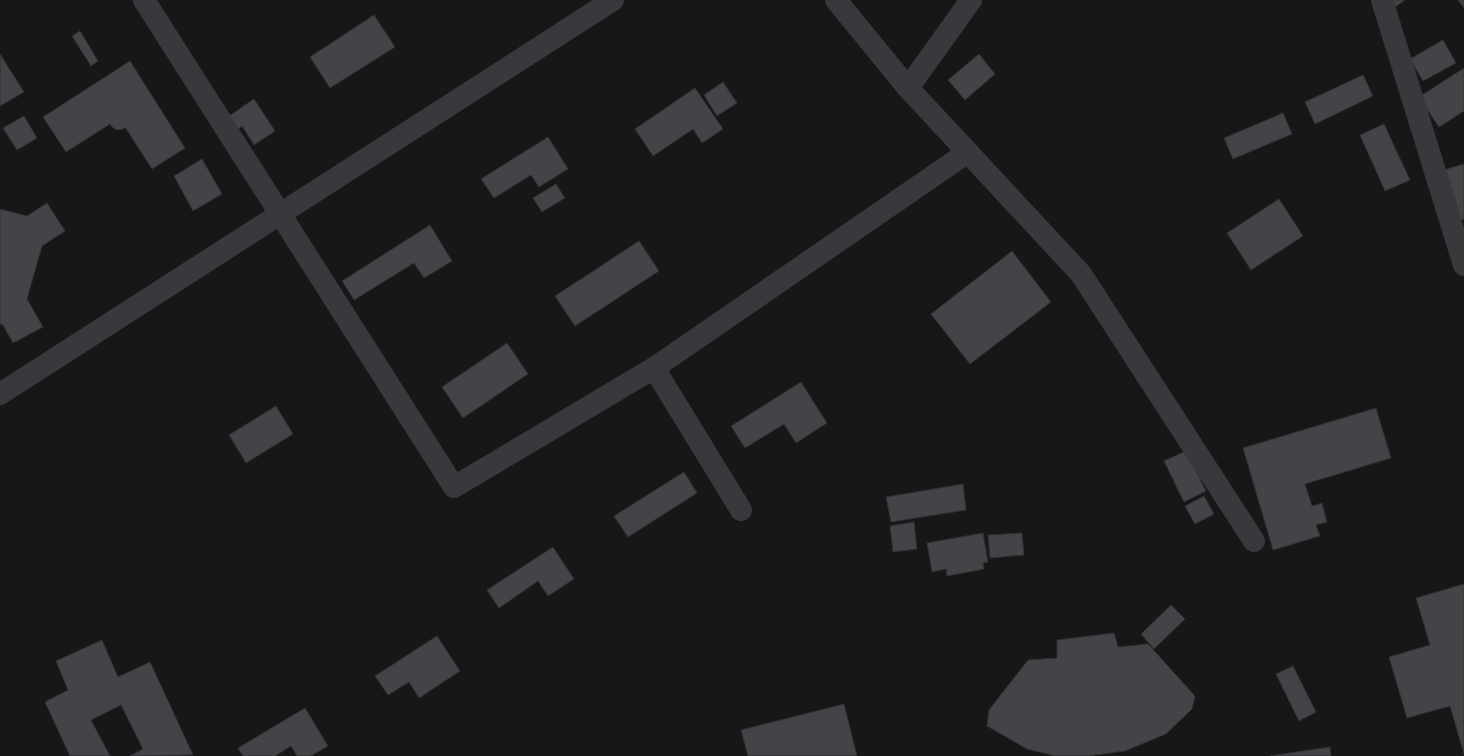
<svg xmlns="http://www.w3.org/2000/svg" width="1464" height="756" font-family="'PT Sans',sans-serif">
	<rect width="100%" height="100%" fill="#171718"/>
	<!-- building -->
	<path fill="#434448" stroke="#313134" d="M1387,0H1405L1388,12Z
		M1458,0H1464V8Z
		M374,15L395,47L330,88L310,57Z
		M80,31L98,61L91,66L72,36Z
		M1443,40L1456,63L1423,81L1410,59Z
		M0,54L24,92L0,106Z
		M979,54L995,74L965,100L948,80Z
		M130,61L185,148L152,169L125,127L123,129L117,130L112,127L110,124L66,152L43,117Z
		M1464,68V111L1439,127L1419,97Z
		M1363,75L1373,96L1315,124L1305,102Z
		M723,82L737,103L717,116L704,95Z
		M695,88L723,129L702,143L693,129L653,156L635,129Z
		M254,99L275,131L254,145L242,126L237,130L229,116Z
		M1283,113L1292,134L1233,159L1224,138Z
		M24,116L37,138L17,150L3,128Z
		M1384,124L1410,180L1385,191L1360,135Z
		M548,137L568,169L539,187L531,175L494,198L481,179Z
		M202,159L222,194L193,211L174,176Z
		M1464,164V219L1455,221L1440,171Z
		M556,184L565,198L542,212L533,198Z
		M1279,199L1303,236L1251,270L1227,233Z
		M47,203L65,231L42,246L27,299L43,327L13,343L3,325L0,324V209L27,216Z
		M430,225L452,261L424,278L414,263L354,300L342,281Z
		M639,241L659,271L575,326L555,296Z
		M1012,251L1051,302L970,364L931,314Z
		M507,343L528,374L463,418L442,387Z
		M801,382L827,423L796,443L784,424L745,448L731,426Z
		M276,406L293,434L246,463L229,435Z
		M1376,408L1391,458L1305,484L1312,506L1322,503L1327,522L1316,525L1320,536L1273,550L1243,448Z
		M1186,451L1206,491L1184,502L1164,461Z
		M684,472L697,493L628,537L614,516Z
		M963,484L966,510L891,522L886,497Z
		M1204,496L1214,514L1195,524L1185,506Z
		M914,522L917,549L893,552L890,526Z
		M983,533L988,562L983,563L984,569L947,576L946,569L932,572L927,543Z
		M1022,533L1024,555L990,558L988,535Z
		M553,547L574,579L548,596L538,581L499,608L487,590Z
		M1464,584V754L1450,706L1407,718L1389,657L1430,645L1416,598Z
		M1171,605L1185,619L1154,649L1141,634Z
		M1114,633L1118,647L1148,644L1195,696L1192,709L1166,734L1125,751L1088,756H1055L1027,749L987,726L989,710L1028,660L1057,658V640Z
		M437,636L460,671L419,698L409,682L388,695L375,676Z
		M102,640L118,677L150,662L193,755L130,756L143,749L121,705L91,720L110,756H70L45,702L68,690L56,661Z
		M1293,666L1316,712L1299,721L1276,674Z
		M844,704L857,756H748L741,730Z
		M305,708L328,746L311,756H297L291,746L275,756H243L238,748Z
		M1330,747L1331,756H1270Z"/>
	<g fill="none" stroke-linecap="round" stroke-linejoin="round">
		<!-- minor -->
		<path stroke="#38383d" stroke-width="22" d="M144,0L454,487L654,368L968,152
			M836,0L908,88L1081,274L1254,541
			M1382,0L1464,265
			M908,88L971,0
			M654,368L741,510
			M0,394L613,0"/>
	</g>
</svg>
